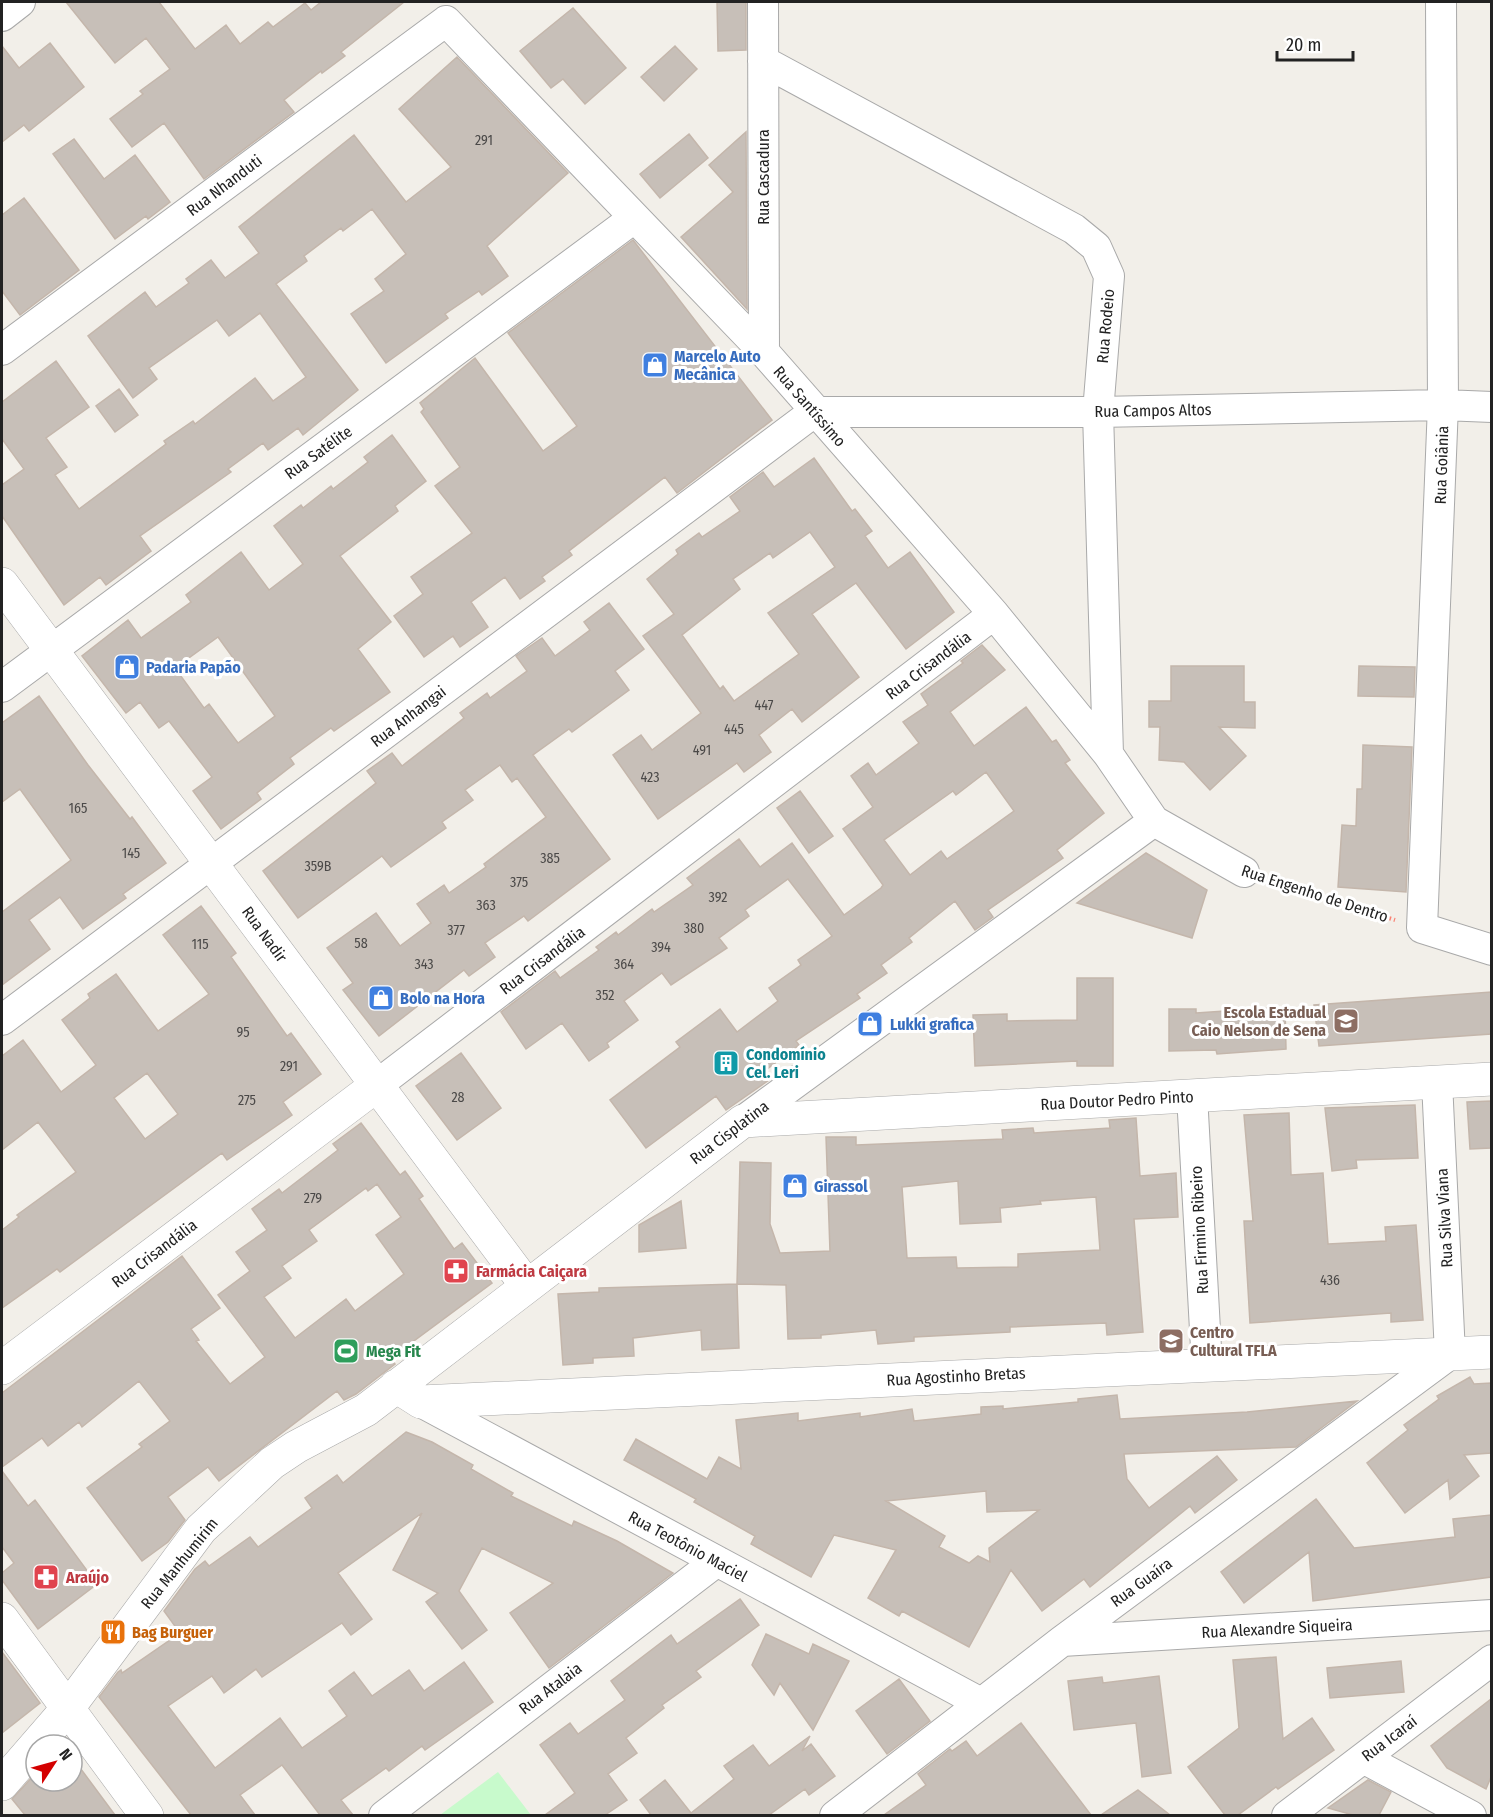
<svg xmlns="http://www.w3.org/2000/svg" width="1493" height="1817" font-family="'Fira Sans Condensed',sans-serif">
	<rect width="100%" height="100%" fill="#f2efe9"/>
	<!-- park -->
	<path fill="#c8facc" d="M498,1772L531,1815H440Z"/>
	<!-- building -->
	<path fill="#c7bfb8" stroke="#c4b6ab" stroke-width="1.5" fill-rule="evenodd" d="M66,2H159L195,49L226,25L240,44L268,22L273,27L305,3L311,10L321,2H404L341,52L345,56L322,73L321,71L284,100L294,112L204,179L164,123L132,147L110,119L143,94L140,91L170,69L146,38L115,63Z
		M717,2H746V50L718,51Z
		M573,8L626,68L585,104L563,79L551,88L520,51Z
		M50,43L84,87L29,131L24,125L2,142V46L19,68Z
		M675,46L697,69L664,101L641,77Z
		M457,57L568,173L487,246L508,276L482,295L479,291L445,314L448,318L386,363L351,314L384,291L375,279L406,254L372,209L343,231L341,228L304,256L307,261L276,284L358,390L303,435L298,428L268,450L263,443L228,469L231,472L140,536L151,551L106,585L100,577L64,605L2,516V485L24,469L2,439V402L56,361L89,407L46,438L67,467L55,475L79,509L166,444L164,441L193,421L195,424L255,378L273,401L306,377L260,313L229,336L217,320L149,368L157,379L133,398L88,336L145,292L156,307L189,283L186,279L211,260L225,278L259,253L239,227L354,135L406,202L451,167L399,109Z
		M746,132L747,309L681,237L733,192L709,165Z
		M689,134L708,158L660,198L640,174Z
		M74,139L104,179L135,155L170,202L148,219L146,216L115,239L53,154Z
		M24,198L79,270L20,315L2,291V215Z
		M633,240L772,420L677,493L665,477L569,551L572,555L542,577L545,581L520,599L505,577L471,602L488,627L460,647L453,636L424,657L394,616L423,594L411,577L472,533L435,486L460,467L421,412L424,409L420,403L475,358L543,451L577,426L508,333Z
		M119,389L138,415L115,432L96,406Z
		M392,435L426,481L395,506L398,511L340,556L391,622L358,649L390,692L334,731L331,728L290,758L294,764L257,793L261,799L221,829L193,791L212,777L169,721L159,728L140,702L126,713L82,656L128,620L141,638L191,602L186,595L241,552L269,590L303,564L274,526L301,505L303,508L331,486L333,489L368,462L364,457ZM218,637L275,716L238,743L209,704L204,708L175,668Z
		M814,458L852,511L855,509L872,531L865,536L888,568L910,552L954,612L906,649L856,583L812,614L859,677L802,722L792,709L759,735L771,752L744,772L737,763L658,819L613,755L641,735L652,750L701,713L643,636L674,614L647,579L678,554L676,550L699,533L702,537L740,511L730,497L763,472L774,487ZM810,532L835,567L768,613L799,654L734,701L723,686L720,689L682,635L740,589L733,579L770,553L773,558Z
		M609,603L644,649L615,671L629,690L572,732L569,729L533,755L610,859L528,921L524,916L485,943L495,957L469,976L464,970L379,1036L343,990L353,983L327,948L376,913L400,946L431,923L417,904L444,885L449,893L486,867L484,864L546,817L517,778L512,782L500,765L465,790L473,800L442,822L446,828L391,867L382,856L298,918L263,871L376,783L367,771L392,753L402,766L464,718L460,713L487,693L490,698L527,671L516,656L542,638L555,656L590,630L584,622Z
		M982,645L1005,670L950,712L974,746L1026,707L1052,742L1056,740L1070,760L1065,763L1104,813L1057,850L1063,858L988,910L993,917L975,930L955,901L909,938L912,942L881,965L887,973L857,994L860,998L796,1041L799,1045L766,1070L772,1078L726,1110L716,1096L646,1148L610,1100L680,1047L676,1042L720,1009L737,1032L778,1001L769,988L801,965L798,960L832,936L788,879L745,910L749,916L719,938L727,948L671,985L662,973L624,1001L638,1020L607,1043L609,1047L589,1061L562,1023L526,1049L501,1012L555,971L560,978L599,950L596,947L616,932L618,935L652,909L654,912L693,885L687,878L739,839L760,867L792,843L844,915L881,888L883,885L843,829L873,807L851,776L868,763L876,775L919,743L903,722L928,705L921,694L963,663L961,661ZM986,772L1014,811L947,859L941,851L910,875L884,840L953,791L956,795Z
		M1171,666H1244V702H1255V728L1219,727L1246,756L1210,790L1184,762L1159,760L1160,727H1149V701H1171Z
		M1359,666L1415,667L1414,697L1358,696Z
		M39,696L88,765L130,819L132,817L166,863L123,894L126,898L83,929L60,897L29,920L50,949L2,985V912L71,860L20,789L2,802V723Z
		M1363,745L1412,747L1406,892L1338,887L1342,825L1356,826L1357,789H1362Z
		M800,791L833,836L809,853L777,808Z
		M1146,853L1207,890L1192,938L1077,903Z
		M201,906L236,953L231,957L263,1002L287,1036L291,1033L321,1074L283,1102L292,1115L227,1160L222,1153L60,1272L57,1269L2,1308V1230L19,1217L17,1215L76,1172L38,1122L2,1150V1056L23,1040L61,1092L96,1065L62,1020L90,998L88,994L116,974L158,1031L209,994L163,935ZM147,1073L178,1114L145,1139L114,1098Z
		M1077,978H1113V1066H1077V1061L975,1066L973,1015L1007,1014V1021L1077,1020Z
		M1491,992V1034L1319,1046L1314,1005Z
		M1285,1007L1286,1049L1217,1054L1216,1050L1169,1051V1009H1196V1013Z
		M461,1053L501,1108L457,1140L416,1086Z
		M1491,1101V1148L1470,1149L1467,1102Z
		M1415,1105L1418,1158L1356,1160L1357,1168L1332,1171L1325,1108Z
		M1289,1113L1291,1175L1323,1173L1328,1244L1386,1241L1385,1227L1416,1225L1423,1320L1391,1322V1313L1250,1323L1244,1221H1253L1244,1115Z
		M1136,1118L1140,1176L1176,1173L1178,1217L1134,1219L1143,1332L1107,1335L1106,1323L1010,1327V1332L914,1337V1341L878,1344L876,1330L821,1335V1338L788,1339L786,1285L737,1284L740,1162L771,1163L770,1224L780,1253L830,1251L826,1137H856V1145L1003,1139L1002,1130L1033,1128L1034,1133L1110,1128L1109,1120ZM958,1181L960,1224L1001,1222L1000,1208L1041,1204L1040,1201L1096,1197L1100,1250L1018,1254V1267L957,1268L956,1257L907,1258L902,1187Z
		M361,1123L400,1175L405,1171L423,1196L419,1199L454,1249L462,1243L492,1283L391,1358L395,1364L356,1394L344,1400L337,1391L219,1481L208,1467L168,1497L185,1520L168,1542L142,1561L87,1488L142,1447L139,1444L170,1421L139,1381L82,1427L79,1422L48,1446L42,1438L2,1467V1393L182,1256L220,1308L191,1329L199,1340L196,1341L230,1384L265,1357L218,1295L250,1271L236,1252L267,1230L252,1209L279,1189L282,1193L338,1150L333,1144ZM377,1184L401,1217L376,1235L404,1274L355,1311L346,1299L295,1338L264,1297L291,1278L282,1266L317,1241L309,1230L366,1188L368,1191Z
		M681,1201L686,1248L639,1252V1225Z
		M737,1284L739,1348L702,1350L701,1330L633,1338L634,1356L593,1358V1363L563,1365L558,1294L599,1292V1288Z
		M1470,1377L1474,1384L1491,1383V1453L1464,1455L1479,1476L1450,1499L1448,1480L1405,1513L1367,1463L1408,1430L1404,1425L1439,1399L1437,1396Z
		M1117,1395L1120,1419L1247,1412L1357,1401L1296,1447L1124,1454L1127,1479L1149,1508L1217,1456L1237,1480L1195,1513L1190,1506L1090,1587L1084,1579L1042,1611L1011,1570L969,1647L902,1611L899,1616L868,1598L896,1550L834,1535L811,1577L751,1544L755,1536L694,1502L696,1499L624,1460L636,1439L707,1479L719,1457L741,1469L736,1420L798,1413V1421L860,1413V1417L912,1409L914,1421L981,1414V1407L1003,1406V1409L1078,1402V1399ZM986,1491L987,1512L1039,1510L989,1548L990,1562L978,1556L969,1563L939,1547L945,1536L886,1501Z
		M406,1432L432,1442L473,1465L471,1469L513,1493L511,1496L572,1526L574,1521L617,1541L673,1573L549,1668L510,1613L553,1583L482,1548L459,1591L487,1630L462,1649L426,1602L438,1593L393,1570L422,1513L338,1573L372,1619L351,1635L342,1623L262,1677L256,1669L224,1693L212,1676L168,1706L215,1768L280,1718L302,1748L347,1716L329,1691L354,1672L372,1696L409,1670L424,1691L464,1662L493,1702L425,1750L422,1746L389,1771L386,1768L341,1800L353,1815H320L282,1765L240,1795L255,1815H191L99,1697L118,1672L121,1670L122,1673L180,1633L164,1611L195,1569L205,1561L209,1566L250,1537L258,1547L312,1508L305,1498L337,1475L343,1483Z
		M2,1471L28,1506L35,1500L97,1584L38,1629L2,1580V1573L14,1563L2,1547Z
		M1316,1499L1354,1548L1455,1537L1453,1519L1491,1515V1577L1313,1601L1309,1552L1244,1603L1221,1572Z
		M740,1599L759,1625L696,1671L701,1677L662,1705L664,1708L626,1738L637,1753L608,1774L627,1800L605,1815H545L575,1793L540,1745L570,1723L578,1734L625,1700L611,1681L671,1635L677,1644Z
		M766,1634L809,1654L813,1644L849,1661L813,1730L780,1683L774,1695L752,1665Z
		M2,1652L40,1703L2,1733Z
		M1276,1657L1283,1739L1312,1718L1334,1750L1278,1789L1276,1787L1238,1815H1225L1188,1767L1239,1728L1233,1660Z
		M1401,1661L1404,1692L1330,1698L1327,1668Z
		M1159,1676L1171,1773L1142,1777L1136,1723L1074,1730L1068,1681L1102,1677L1103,1683Z
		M899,1679L930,1721L887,1754L856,1711Z
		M1491,1699V1777L1486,1789L1447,1768L1431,1746Z
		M1021,1723L1091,1815H884L926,1785L918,1774L950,1749L952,1751L966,1741L977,1756Z
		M810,1736L802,1751L811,1744L835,1776L809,1795L805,1789L769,1815H651L640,1800L665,1780L691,1813L734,1779L724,1766L753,1745L769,1766Z
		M72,1757L115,1815H25L12,1799L36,1773V1781H72Z
		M1368,1780L1391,1792L1379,1815H1353L1328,1808Z
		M1138,1790L1170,1815H1101Z"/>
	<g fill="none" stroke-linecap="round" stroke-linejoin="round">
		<!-- minor casing -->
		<g stroke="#a9a9a9" stroke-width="32">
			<path id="minor" d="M763,2L764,352
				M1441,2L1443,405L1422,928L1492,950
				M2,16L20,2
				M446,21L764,352L994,614L1108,754L1154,821L1244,872
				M763,61L1074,229L1096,247L1109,276L1098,412L1108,754
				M2,350L446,21
				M2,687L634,218
				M2,1020L814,412H1098L1443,405L1492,407
				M377,1085L994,614
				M1192,1095L1207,1366
				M743,1121L1154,821
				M421,1402L981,1703
				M1062,1641L1492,1615
				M1363,1758L1471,1816
				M384,1816L717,1561
				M835,1816L1062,1641L1450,1354L1437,1082
				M1287,1816L1492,1660"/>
		</g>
		<!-- tertiary casing -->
		<g stroke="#a9a9a9" stroke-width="34">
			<path id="tertiary" d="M2,584L527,1286
				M2,1368L377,1085
				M396,1386L421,1402L1492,1352
				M2,1619L147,1816
				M2,1784L68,1708L201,1529L272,1463L296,1447L366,1410L743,1121L1492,1079"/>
		</g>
		<!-- path -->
		<path stroke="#fa8072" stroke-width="4" stroke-dasharray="3 3" stroke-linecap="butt" d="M1268,880L1395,920"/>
		<!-- minor -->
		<use href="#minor" stroke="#fff" stroke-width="30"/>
		<!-- tertiary -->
		<use href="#tertiary" stroke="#fff" stroke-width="33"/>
	</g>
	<!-- icons -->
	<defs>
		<g id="shop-square" transform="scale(1.35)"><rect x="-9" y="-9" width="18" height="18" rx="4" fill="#3f7fe0" stroke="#fff"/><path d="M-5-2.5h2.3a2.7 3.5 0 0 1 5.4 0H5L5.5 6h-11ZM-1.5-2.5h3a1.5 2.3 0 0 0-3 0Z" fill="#fff"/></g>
		<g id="school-square" transform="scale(1.35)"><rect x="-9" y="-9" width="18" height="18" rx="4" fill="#8d6e63" stroke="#fff"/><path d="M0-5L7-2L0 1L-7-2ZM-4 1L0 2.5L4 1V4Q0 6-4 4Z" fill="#fff"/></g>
		<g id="building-square" transform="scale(1.35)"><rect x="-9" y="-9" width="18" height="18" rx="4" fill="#0f9aa8" stroke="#fff"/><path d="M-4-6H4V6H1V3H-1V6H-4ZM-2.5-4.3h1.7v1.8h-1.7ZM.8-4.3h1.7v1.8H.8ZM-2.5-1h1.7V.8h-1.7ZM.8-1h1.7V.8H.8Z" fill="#fff"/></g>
		<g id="pharmacy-square" transform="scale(1.35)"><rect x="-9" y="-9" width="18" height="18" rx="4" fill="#e0444e" stroke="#fff"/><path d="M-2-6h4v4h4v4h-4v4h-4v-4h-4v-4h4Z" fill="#fff"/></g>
		<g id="stadium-square" transform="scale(1.35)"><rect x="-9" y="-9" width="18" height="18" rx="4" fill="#2e9e5b" stroke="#fff"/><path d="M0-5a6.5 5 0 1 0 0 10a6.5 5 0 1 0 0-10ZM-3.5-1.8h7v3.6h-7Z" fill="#fff"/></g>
		<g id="restaurant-square" transform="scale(1.35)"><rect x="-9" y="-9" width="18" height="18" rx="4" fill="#e8710a" stroke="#fff"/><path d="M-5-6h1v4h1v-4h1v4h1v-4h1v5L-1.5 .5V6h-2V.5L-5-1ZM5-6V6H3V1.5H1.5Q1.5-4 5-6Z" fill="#fff"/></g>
	</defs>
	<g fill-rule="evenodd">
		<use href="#shop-square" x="655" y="365"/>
		<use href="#shop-square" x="127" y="667"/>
		<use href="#shop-square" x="381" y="998"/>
		<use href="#school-square" x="1346" y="1021"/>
		<use href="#shop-square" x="870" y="1024"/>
		<use href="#building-square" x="726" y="1063"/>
		<use href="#shop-square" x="795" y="1186"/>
		<use href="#pharmacy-square" x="456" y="1271"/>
		<use href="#school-square" x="1171" y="1341"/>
		<use href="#stadium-square" x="346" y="1351"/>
		<use href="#pharmacy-square" x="46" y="1577"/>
		<use href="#restaurant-square" x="113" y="1632"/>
	</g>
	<g text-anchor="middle" stroke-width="6" stroke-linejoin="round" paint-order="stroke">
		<!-- number labels -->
		<g font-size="14" fill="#4b4948">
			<text x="484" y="145">291</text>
			<text x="764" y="710">447</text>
			<text x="734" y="734">445</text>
			<text x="702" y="755">491</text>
			<text x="650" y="782">423</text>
			<text x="78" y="813">165</text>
			<text x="131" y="858">145</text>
			<text x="550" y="863">385</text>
			<text x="318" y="871">359B</text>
			<text x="519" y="887">375</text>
			<text x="718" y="902">392</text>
			<text x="486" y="910">363</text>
			<text x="694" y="933">380</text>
			<text x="456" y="935">377</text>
			<text x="361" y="948">58</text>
			<text x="200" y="949">115</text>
			<text x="661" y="952">394</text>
			<text x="424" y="969">343</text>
			<text x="624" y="969">364</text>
			<text x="605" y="1000">352</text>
			<text x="243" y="1037">95</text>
			<text x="289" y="1071">291</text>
			<text x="458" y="1102">28</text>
			<text x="247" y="1105">275</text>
			<text x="313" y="1203">279</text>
			<text x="1330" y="1285">436</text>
		</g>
		<!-- street labels -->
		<g font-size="16" fill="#222" stroke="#fff">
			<text transform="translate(763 177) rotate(-90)" y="6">Rua Cascadura</text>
			<text transform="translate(224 185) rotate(-37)" y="6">Rua Nhanduti</text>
			<text transform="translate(1105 326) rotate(-85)" y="6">Rua Rodeio</text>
			<text transform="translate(810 406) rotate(49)" y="6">Rua Santíssimo</text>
			<text transform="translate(1153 410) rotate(-1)" y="6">Rua Campos Altos</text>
			<text transform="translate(318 452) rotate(-36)" y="6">Rua Satélite</text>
			<text transform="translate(1441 465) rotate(-88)" y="6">Rua Goiânia</text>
			<text transform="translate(928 665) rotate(-37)" y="6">Rua Crisandália</text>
			<text transform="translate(408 716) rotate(-37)" y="6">Rua Anhangai</text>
			<text transform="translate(1315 893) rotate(18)" y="6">Rua Engenho de Dentro</text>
			<text transform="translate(265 934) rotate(54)" y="6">Rua Nadir</text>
			<text transform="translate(542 960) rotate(-37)" y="6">Rua Crisandália</text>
			<text transform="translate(1117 1100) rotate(-3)" y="6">Rua Doutor Pedro Pinto</text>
			<text transform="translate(729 1132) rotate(-37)" y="6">Rua Cisplatina</text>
			<text transform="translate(1444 1218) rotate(-93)" y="6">Rua Silva Viana</text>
			<text transform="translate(1199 1230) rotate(-93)" y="6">Rua Firmino Ribeiro</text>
			<text transform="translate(154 1253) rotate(-37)" y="6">Rua Crisandália</text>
			<text transform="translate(956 1376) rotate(-3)" y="6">Rua Agostinho Bretas</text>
			<text transform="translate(688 1546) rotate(28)" y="6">Rua Teotônio Maciel</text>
			<text transform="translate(179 1563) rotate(-51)" y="6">Rua Manhumirim</text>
			<text transform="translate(1141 1582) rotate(-36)" y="6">Rua Guaíra</text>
			<text transform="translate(1277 1628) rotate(-3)" y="6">Rua Alexandre Siqueira</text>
			<text transform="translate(550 1688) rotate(-37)" y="6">Rua Atalaia</text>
			<text transform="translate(1389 1738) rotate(-37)" y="6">Rua Icaraí</text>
		</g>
		<!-- shop labels -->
		<g font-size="16" font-weight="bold" fill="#366cbe" stroke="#fff" text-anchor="start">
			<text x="674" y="362">Marcelo Auto<tspan x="674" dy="18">Mecânica</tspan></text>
			<text x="146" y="673">Padaria Papão</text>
			<text x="400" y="1004">Bolo na Hora</text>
			<text x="890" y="1030">Lukki grafica</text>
			<text x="814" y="1192">Girassol</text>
		</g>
		<!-- education labels -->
		<g font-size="16" font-weight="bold" fill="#785e54" stroke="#fff" text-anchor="end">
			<text x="1326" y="1018">Escola Estadual<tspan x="1326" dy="18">Caio Nelson de Sena</tspan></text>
			<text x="1190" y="1338" text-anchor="start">Centro<tspan x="1190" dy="18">Cultural TFLA</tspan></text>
		</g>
		<!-- culture labels -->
		<g font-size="16" font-weight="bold" fill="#0d838f" stroke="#fff" text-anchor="start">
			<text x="746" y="1060">Condomínio<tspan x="746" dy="18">Cel. Leri</tspan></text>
		</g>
		<!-- health labels -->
		<g font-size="16" font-weight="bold" fill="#be3a42" stroke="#fff" text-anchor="start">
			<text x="476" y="1277">Farmácia Caiçara</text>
			<text x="66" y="1583">Araújo</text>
		</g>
		<!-- leisure labels -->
		<g font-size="16" font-weight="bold" fill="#27864d" stroke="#fff" text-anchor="start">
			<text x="366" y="1357">Mega Fit</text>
		</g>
		<!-- food labels -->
		<g font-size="16" font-weight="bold" fill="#c56008" stroke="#fff" text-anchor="start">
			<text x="132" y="1638">Bag Burguer</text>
		</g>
	</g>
	<!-- border -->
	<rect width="1493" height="1817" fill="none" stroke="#222222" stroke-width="6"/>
	<!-- north arrow -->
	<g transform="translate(54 1763) rotate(54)"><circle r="28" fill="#ffffff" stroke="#a7a7a7" stroke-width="1.5"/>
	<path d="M0-4.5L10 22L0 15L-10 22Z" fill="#d40000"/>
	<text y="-9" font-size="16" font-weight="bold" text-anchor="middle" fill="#222222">N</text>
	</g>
	<!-- scale -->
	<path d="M1277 51v9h76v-9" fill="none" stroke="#222222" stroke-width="3"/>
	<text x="1286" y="51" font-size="18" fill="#222222" stroke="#ffffff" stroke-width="4.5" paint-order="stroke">20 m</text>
</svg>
